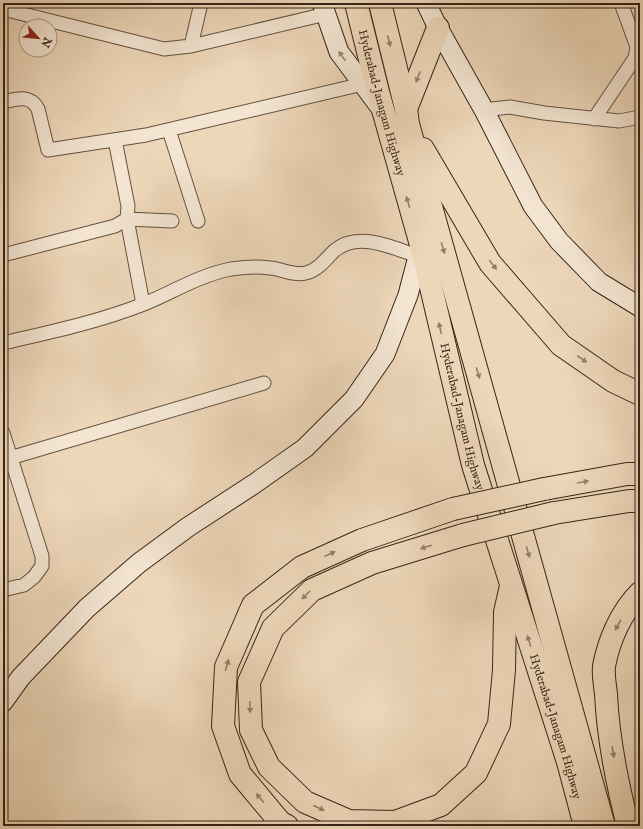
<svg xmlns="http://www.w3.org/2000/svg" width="643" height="829" font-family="'IM FELL English',serif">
	<rect width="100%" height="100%" fill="#edd7b9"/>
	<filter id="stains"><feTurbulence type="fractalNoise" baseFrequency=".005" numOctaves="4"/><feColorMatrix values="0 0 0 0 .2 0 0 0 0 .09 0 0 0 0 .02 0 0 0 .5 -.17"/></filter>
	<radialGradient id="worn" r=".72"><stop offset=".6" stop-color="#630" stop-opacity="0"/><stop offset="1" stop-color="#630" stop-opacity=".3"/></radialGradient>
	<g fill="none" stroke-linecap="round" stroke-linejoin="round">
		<!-- street casing -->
		<g stroke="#645140" stroke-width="15">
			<path id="street" d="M3,9L164,49L191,46L326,14
				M191,46L201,3
				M3,102C17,99 30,94 38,109L48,150L146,135L363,84
				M484,110L510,107L544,113L619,121L640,117
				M594,119L635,58L637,47L621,3
				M169,130L198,221
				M3,255L115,226L127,219L128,206L115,140
				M143,304L127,219L172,221
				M3,343C51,332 98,322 144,304C173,292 200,275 231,269C244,267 258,266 270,268C283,269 293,276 306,273C318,270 326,259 334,251C358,230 392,248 418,256
				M3,433L42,556V566L34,577L24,585L3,590
				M3,460L264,383"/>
		</g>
		<!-- secondary casing -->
		<g stroke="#372417" stroke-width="21">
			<path id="secondary" d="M322,3L339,52L380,107
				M426,3L438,28L484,110L533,206L559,241L599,282L640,307
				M3,702L21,677L87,608L139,563L188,527L254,484L305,448L354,399L385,354L408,295L421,245"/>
		</g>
		<!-- highway casing -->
		<g stroke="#372417" stroke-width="24">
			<g id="highway">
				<path id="s1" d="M356,3L378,92L421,245L473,465L568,762L585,826"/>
				<path d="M380,3L406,109L408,124L604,826"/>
				<path d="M406,109L438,28"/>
				<path d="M423,149L490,263L561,345L613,381L640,394"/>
				<path d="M544,489L627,474H640"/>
				<path d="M554,513L629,501H640"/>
				<path d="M463,535L372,563L312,590L273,628L249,682L251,730L269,767L305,802L349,821L395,822L441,805L476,773L499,724L504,670L505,612L511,586"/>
				<path d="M287,826L280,822L240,774L223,726L226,667L253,605L302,567L362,540L453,509"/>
				<path d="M628,826C617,783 608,738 606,694C605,685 603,675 604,666C609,640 621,612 640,593"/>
			</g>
		</g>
		<!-- street -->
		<use href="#street" stroke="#f3e5d2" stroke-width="13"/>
		<!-- secondary -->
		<use href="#secondary" stroke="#f3e5d2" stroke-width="19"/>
		<!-- highway -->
		<use href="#highway" stroke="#edd7b9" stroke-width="22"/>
		<!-- highway-bridge casing -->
		<g stroke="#372417" stroke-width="24" stroke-linecap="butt">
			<path id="highway-bridge" d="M453,509L544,489
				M463,535L554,513"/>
		</g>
		<!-- highway-bridge -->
		<use href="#highway-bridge" stroke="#edd7b9" stroke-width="22"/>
	</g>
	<!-- one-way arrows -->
	<defs><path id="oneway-solid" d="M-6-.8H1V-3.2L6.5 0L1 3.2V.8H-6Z"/></defs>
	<g fill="#927e68">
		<use href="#oneway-solid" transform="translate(389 41) rotate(76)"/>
		<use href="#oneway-solid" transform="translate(418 77) rotate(111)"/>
		<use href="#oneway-solid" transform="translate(408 202) rotate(-106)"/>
		<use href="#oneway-solid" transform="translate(443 248) rotate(74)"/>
		<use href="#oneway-solid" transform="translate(493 265) rotate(52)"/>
		<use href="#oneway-solid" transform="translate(440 328) rotate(-103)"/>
		<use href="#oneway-solid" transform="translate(582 359) rotate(35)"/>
		<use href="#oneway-solid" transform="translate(478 373) rotate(74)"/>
		<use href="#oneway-solid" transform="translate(583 482) rotate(-10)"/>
		<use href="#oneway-solid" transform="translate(426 547) rotate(163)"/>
		<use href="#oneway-solid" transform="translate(528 552) rotate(74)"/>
		<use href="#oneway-solid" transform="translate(330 554) rotate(-24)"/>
		<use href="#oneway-solid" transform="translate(306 595) rotate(135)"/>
		<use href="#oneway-solid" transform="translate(618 625) rotate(119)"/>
		<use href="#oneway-solid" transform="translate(529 641) rotate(-108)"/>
		<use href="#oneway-solid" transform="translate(227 665) rotate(-73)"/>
		<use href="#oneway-solid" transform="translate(250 707) rotate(88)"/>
		<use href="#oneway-solid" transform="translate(613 752) rotate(81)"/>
		<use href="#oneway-solid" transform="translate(260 798) rotate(-130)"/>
		<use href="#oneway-solid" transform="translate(319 808) rotate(24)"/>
	</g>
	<use fill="#958474" href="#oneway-solid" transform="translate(342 56) rotate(-125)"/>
	<g text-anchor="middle" stroke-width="3" stroke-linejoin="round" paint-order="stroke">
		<!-- street labels -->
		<g font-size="12" fill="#372417" stroke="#f3e5d2">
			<text dy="4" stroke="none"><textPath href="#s1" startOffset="103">Hyderabad-Janagam Highway</textPath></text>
			<text dy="4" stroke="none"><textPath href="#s1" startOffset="427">Hyderabad-Janagam Highway</textPath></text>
			<text dy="4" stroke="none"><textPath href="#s1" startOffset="751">Hyderabad-Janagam Highway</textPath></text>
		</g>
	</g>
	<!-- margin -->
	<rect width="643" height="829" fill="none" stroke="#edd7b9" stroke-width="16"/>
	<rect x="4" y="4" width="635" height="821" fill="none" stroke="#372417" stroke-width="2"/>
	<rect x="8" y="8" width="627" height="813" fill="none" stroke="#372417"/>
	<!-- north arrow -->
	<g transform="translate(38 38) rotate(117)"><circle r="19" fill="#f3e5d2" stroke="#a89887"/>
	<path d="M0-3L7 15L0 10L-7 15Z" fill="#8f2418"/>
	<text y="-6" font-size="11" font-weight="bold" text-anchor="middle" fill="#372417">N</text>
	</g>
	<rect width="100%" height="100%" filter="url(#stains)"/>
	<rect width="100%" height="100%" fill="url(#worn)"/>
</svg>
